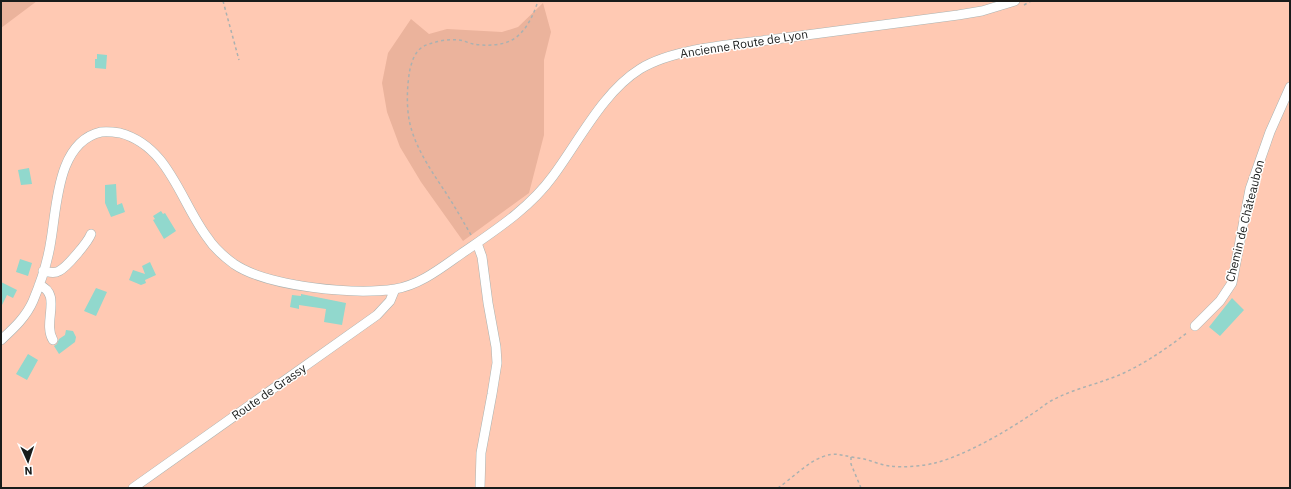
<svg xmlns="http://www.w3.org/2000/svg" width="1291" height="489" font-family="'IBM Plex Sans',sans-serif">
	<rect width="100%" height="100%" fill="#f2faf8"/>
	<!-- green -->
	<path fill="#ffc9b3" d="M1,1H1290V488H1Z"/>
	<!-- forest -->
	<path fill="#ebb39c" d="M1,1H37L1,28Z
		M543,3L551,32L544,60V135L529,193L463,241L421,182L400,147L387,112L382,83L388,53L411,19L429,34L447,29L502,32L518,27Z"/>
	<!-- building -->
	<path fill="#91d8cd" d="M97,54L107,55L106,69L95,68V59H97Z
		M29,168L32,184L21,185L18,170Z
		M116,184L117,205L122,203L125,212L111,217L105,203V185Z
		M161,211L163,214L165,213L176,231L164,239L153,220L155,219L153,216Z
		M20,259L32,263L28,276L16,272Z
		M150,262L156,275L145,280L146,283L141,285L129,280L133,270L145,274L142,266Z
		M1,282L17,290L13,298L7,295L1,307Z
		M96,288L107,292L96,316L84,311Z
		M301,294L346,303L342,325L324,322L326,309L299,305V309L290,307L292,295L301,296Z
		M1232,298L1244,310L1220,336L1209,327Z
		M66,330L73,331L76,337L75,342L59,354L54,346L57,344L59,339L65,335Z
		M28,354L38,360L27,380L16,374Z"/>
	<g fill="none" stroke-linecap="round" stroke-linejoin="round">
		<!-- minor casing -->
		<g stroke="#abb3b1" stroke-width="10">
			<path id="minor" d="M477,243L482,257L488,303L496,347L497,363L492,394L481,453L480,488
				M43,271C49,272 54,274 59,271C67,267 88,242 91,234
				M39,285C63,294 42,322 53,340
				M1195,326L1220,301L1232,283L1250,189L1270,132L1290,87
				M1,340C14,328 26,317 33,301C41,282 48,261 51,240C57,206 57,142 101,132C108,131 114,132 120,133C169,146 180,201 207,237C214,248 223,256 234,264C268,287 354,295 395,289C420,285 441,268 461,254C494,231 529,209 553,176C579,141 603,92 640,69C674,48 736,44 776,39C837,31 897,23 958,15L982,11L1015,1
				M133,488L377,315L390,301L395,289"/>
		</g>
		<!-- path -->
		<path stroke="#abb1b0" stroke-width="1.5" stroke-dasharray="3 3" stroke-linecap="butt" d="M223,1L239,60
			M1024,5L1031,1
			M471,235C463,221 455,207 446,193C432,172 416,149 410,124C406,107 407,85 410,69C413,58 416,48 429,44C438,41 448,39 458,40C463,40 468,43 473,44C485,46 501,46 512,40C526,32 533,16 538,1
			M851,457V464L861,488
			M778,488C791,479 808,462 822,457C835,452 840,455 852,457C856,458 860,458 864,459C872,461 881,465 890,466C902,468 923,466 935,463C966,455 1005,432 1032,414C1038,410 1043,406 1049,402C1070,390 1094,385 1117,376C1143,365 1166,349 1188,332"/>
		<!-- minor -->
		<use href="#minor" stroke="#fff" stroke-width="9"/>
	</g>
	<g text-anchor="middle" stroke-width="3" stroke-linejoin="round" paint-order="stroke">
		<!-- street labels -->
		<g font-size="12" fill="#191c1b" stroke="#fff">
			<text transform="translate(744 44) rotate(-9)" y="4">Ancienne Route de Lyon</text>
			<text transform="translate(1245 221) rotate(-76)" y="4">Chemin de Châteaubon</text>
			<text transform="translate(269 392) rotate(-35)" y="4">Route de Grassy</text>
		</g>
	</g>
	<!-- border -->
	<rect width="1291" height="489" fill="none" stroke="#191c1b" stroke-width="4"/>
	<!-- north arrow -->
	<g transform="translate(28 461) rotate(177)" stroke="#ffffff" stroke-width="3" paint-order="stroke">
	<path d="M0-3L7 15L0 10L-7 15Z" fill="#191c1b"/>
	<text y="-6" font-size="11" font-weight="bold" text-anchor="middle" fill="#191c1b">N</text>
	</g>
</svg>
